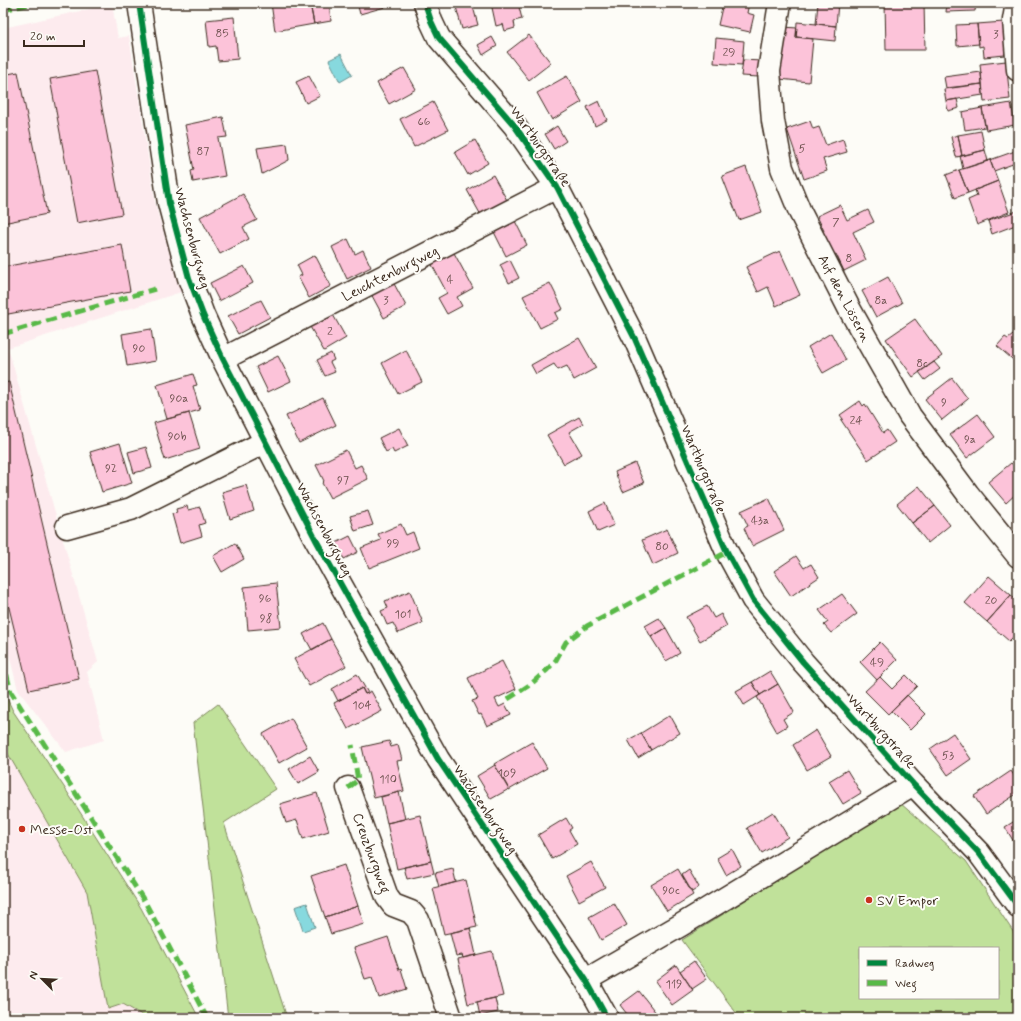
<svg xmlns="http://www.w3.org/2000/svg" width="1021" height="1021" font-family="Mynerve,sans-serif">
	<rect width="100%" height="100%" fill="#fdfcf7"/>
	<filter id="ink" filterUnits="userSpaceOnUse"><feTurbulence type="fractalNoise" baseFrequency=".025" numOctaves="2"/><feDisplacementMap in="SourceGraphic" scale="8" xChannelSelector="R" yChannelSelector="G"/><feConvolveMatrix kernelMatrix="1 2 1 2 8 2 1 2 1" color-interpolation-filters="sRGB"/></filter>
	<g filter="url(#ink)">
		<!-- built -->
		<path fill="#fdebee" d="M112,4L118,38L129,36L156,207L181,292L8,348L98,662L87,672L104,740L66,752L18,690L3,630V28Z
			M3,745L87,892L108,1008L123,1004L147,1018H3Z"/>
		<!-- green -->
		<path fill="#c0e19a" stroke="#7e865c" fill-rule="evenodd" d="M3,690L13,711L64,787L141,908L199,1018H147L123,1004L108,1009L87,892L3,745Z
			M218,704L276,789L224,823L287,1018H228L193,723Z
			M900,803L966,861L1018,939V1018H740L682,940ZM860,948H998V998H860Z"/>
		<!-- water -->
		<path fill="#87d9de" stroke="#699391" d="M341,54L352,75L340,82L329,60Z
			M307,903L315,927L303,931L295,907Z"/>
		<!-- building -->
		<path fill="#fcc3d9" stroke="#3b2a1e" d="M271,3H310L314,24L275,31Z
			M314,3H329L331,21L314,24L310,4Z
			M357,3H384L385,7L360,14Z
			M455,3H472L478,25L462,29Z
			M491,3H518L522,19L514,21L515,28L505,31L503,24L496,26Z
			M723,3H749L747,13L754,15L750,32L718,25Z
			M818,3H838L836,26L816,24Z
			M885,3H924L925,50H886Z
			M947,3H976L975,11L946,12Z
			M234,17L238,59L218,61L216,46L209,47L206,20Z
			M797,22L836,26L835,41L796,37Z
			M1004,22L1005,55L984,57L983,46L979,47L977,24Z
			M977,24L979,44L957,46L956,25Z
			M784,27L797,28L796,37L813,39L809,82L779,79Z
			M529,35L551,63L529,80L507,52Z
			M492,37L497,46L483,55L478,45Z
			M716,38L744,41L742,65L714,63Z
			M743,60L761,61L759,77L741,76Z
			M1006,61L1010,99L984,102L980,64Z
			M404,68L416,89L389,104L377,83Z
			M95,71L122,214L77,223L50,79Z
			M18,72L47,214L3,223V75Z
			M981,72L982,84L946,88L944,77Z
			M309,76L320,96L306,103L296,82Z
			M567,76L582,102L552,120L537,93Z
			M982,84L983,95L946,101L944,89Z
			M957,99L959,108L948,111L946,101Z
			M599,101L607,120L595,126L587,107Z
			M433,102L448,130L414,147L400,119Z
			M1011,103L1015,125L986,130L982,108Z
			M982,108L985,127L965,130L962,112Z
			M223,117L227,137L218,138L225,176L193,182L191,171L194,170L185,125Z
			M810,121L813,129L819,127L826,145L843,139L847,152L823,159L827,171L804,179L787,129Z
			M557,126L566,141L554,149L545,134Z
			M981,131L985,150L962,156L958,135Z
			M958,135L962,156L956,157L951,137Z
			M475,140L488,163L468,175L455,152Z
			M287,144L289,160L262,174L257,148Z
			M985,150L988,161L963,169L960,156Z
			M1018,150V162L994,171L990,160Z
			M990,160L998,181L968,193L959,170Z
			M746,167L762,212L739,220L722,176Z
			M959,170L968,193L955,198L946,175Z
			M493,175L508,202L482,217L467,190Z
			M998,181L1009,212L977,225L968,200L977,196L975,190Z
			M243,194L257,220L243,227L249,239L220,254L200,217Z
			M840,205L847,220L868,210L874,222L853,232L866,260L844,271L836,254L834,255L823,232L824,231L817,216Z
			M1017,211L1018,224L992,234L988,221Z
			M513,217L527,245L506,256L492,228Z
			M348,239L355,254L363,250L371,267L347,279L332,247Z
			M122,245L130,291L3,315V267Z
			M453,251L473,288L457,297L462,306L447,314L438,298L447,293L431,263Z
			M780,251L800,295L776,306L768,287L758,292L746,267Z
			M315,255L331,286L309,298L298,277L302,275L297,265Z
			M510,260L519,278L509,283L500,265Z
			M244,266L253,283L219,301L210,283Z
			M888,277L902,303L876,317L862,291Z
			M392,280L406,306L384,318L370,292Z
			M550,283L563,309L555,313L558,319L540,328L523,296Z
			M261,300L270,317L238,334L228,316Z
			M332,313L346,338L324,351L309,325Z
			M915,319L942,356L913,377L886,339Z
			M151,329L156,361L127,366L122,334Z
			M1018,331V364L997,346L1005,337L1008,339Z
			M831,333L846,360L823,373L808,347Z
			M579,338L596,368L574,380L567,366L558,370L554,364L536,374L531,365Z
			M406,350L422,382L398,394L382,363Z
			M331,353L334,360L330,362L335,372L325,376L317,360Z
			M278,356L291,381L268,392L256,367Z
			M934,362L940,369L925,380L919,372Z
			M193,374L197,385L193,386L200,410L167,419L157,385Z
			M952,378L968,399L942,420L925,399Z
			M9,382L79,679L29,690L3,583V383Z
			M323,398L336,425L299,443L286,416Z
			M860,401L863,406L865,404L883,433L887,430L895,442L868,460L841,420L843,419L840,415Z
			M189,413L200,449L165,460L154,423Z
			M978,414L995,437L967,458L950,435Z
			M579,417L583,424L569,432L582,454L564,464L547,435Z
			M399,428L408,446L394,453L392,449L386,452L379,438Z
			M120,443L132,483L102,492L90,452Z
			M146,447L152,468L134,473L128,452Z
			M346,450L355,468L361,465L368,479L330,498L322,483L324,481L316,465Z
			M635,463L644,483L623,492L615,472Z
			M1011,463L1018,470V492L1006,503L988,482Z
			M246,485L254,511L230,519L222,492Z
			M919,486L935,506L912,523L897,504Z
			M769,498L784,530L752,546L744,528L748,526L741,511Z
			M605,503L614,525L598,532L589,511Z
			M187,506L188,510L200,507L205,523L199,525L202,536L180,543L172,514L177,513L176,509Z
			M935,506L950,525L928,543L912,523Z
			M368,511L373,525L355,531L350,516Z
			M401,524L406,535L413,532L419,548L369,568L361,548L381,540L378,534Z
			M667,529L678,553L653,565L642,540Z
			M350,536L358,552L344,559L336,543Z
			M235,543L244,559L222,572L213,556Z
			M796,556L804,568L811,564L819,577L791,596L774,571Z
			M989,576L1011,595L987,622L965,603Z
			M276,583L281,627L248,630L244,587Z
			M410,591L423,623L398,633L393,623L387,625L381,611L388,608L385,601Z
			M842,594L857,614L831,633L824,625L828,622L819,610Z
			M1011,595L1018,601V632L1009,641L987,622Z
			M707,606L714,618L721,614L727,626L700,641L686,617Z
			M659,618L666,628L651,637L645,626Z
			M323,623L331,639L312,650L303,634Z
			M666,628L680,653L666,661L651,637Z
			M331,639L346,666L309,686L294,659Z
			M880,642L897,660L877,680L860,662Z
			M502,661L516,689L495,699L499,707L505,704L511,715L487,726L481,714L479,715L472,701L478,699L468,678Z
			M770,671L778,684L760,695L752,682Z
			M357,674L368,693L365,694L362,688L338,701L332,689Z
			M906,675L917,686L888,714L865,691L880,677L892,689Z
			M752,682L760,695L744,705L736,691Z
			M778,684L794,712L783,719L787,726L777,732L757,697Z
			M362,688L365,694L371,691L382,711L348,729L334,703Z
			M907,695L926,714L910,730L891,711Z
			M670,715L680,733L651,750L641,733Z
			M291,718L307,747L279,763L263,734Z
			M816,730L831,756L807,770L793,745Z
			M641,733L651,750L638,758L628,740Z
			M953,733L971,759L948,775L930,749Z
			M389,741L391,747L398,745L402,760L397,761L404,791L374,798L362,747Z
			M532,742L547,768L509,790L494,764Z
			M310,756L319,772L298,784L289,769Z
			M495,765L509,789L491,799L477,776Z
			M847,770L861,793L843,804L829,781Z
			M1011,771L1018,781V793L986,814L974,796Z
			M399,792L405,819L387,823L381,797Z
			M317,793L329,831L303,839L297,820L286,823L280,804Z
			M773,812L788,837L762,853L747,828Z
			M420,815L431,861L397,869L387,823Z
			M566,818L572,828L569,830L577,844L552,859L538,835Z
			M1018,819V847H1017L1005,827Z
			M732,849L741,866L726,875L717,858Z
			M431,861L434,873L407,879L404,867Z
			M591,862L605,887L579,901L566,876Z
			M344,865L358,906L325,917L311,876Z
			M453,869L456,882L439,887L435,873Z
			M678,869L693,895L667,911L651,885Z
			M689,870L699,887L692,892L682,875Z
			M466,880L477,927L444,934L433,888Z
			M614,903L627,925L601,940L589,917Z
			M358,906L364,924L331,934L325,917Z
			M470,928L476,955L463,958L462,955L456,956L450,933Z
			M388,937L399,970L401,969L407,989L379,998L372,977L365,979L354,948Z
			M492,951L503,996L468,1004L458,959Z
			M694,961L707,979L692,989L680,971Z
			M676,965L693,990L672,1005L655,981Z
			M639,991L660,1018H630L620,1005Z
			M495,998L498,1012L480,1016L477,1002Z"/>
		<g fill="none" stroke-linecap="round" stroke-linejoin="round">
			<!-- minor casing -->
			<g stroke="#3b2a1e" stroke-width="25">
				<path id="minor" d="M139,3L169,203L189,278L203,315L223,359L316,540L438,759L586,980L607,1018
					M425,3L431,21L439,38L514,125L557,187L635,339L727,552L753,600L803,662L913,784L979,853L1018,906
					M780,3L769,71L773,121L782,168L800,212L850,310L910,416L968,494L1018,556
					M1017,3L1014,20L1018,70
					M223,359L557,187
					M67,527L131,509L265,442
					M348,788L387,897L393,905L411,912L418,920L451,1018
					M586,980L681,925L913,784"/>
			</g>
			<!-- minor -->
			<use href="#minor" stroke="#fdfcf7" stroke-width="22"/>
			<!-- quiet -->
			<path stroke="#58b947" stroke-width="5" stroke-dasharray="10 5" stroke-linecap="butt" d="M3,10L36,3
				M3,334L155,289
				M3,660L11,692L145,902L207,1018
				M508,699L531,684L547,670L556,660L566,642L587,626L727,552
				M348,788L358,780L352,745"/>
			<!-- cycleway casing -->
			<g stroke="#fdfcf7" stroke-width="8">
				<path id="cycleway" d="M139,3L169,203L189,278L203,315L223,359L316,540L438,759L586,980L607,1018
					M425,3L431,21L439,38L514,125L557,187L635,339L727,552L753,600L803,662L913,784L979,853L1018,906"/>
			</g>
			<!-- cycleway -->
			<use href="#cycleway" stroke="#00873e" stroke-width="6"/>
		</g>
	</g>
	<!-- markers -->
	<g fill="#c8321e" stroke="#fdfcf7" stroke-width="1.5">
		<circle cx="22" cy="829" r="4"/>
		<circle cx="869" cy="900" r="4"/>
	</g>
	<g text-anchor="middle" stroke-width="4" stroke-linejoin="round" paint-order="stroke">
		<!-- number labels -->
		<g font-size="12" fill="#6b504d">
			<text x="222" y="37">85</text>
			<text x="996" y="38">3</text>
			<text x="729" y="56">29</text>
			<text x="424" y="125">66</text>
			<text x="802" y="152">5</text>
			<text x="203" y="155">87</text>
			<text x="836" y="226">7</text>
			<text x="849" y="262">8</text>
			<text x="450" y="283">4</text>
			<text x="386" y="304">3</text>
			<text x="881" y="304">8a</text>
			<text x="330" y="335">2</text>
			<text x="139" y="352">90</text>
			<text x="922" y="367">8c</text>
			<text x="179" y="402">90a</text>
			<text x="944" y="406">9</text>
			<text x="856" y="424">24</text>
			<text x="177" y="440">90b</text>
			<text x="970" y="443">9a</text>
			<text x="111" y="472">92</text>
			<text x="343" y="484">97</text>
			<text x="760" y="524">43a</text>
			<text x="393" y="547">99</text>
			<text x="662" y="550">80</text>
			<text x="265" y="602">96</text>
			<text x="991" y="604">20</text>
			<text x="403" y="618">101</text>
			<text x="266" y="622">98</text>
			<text x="877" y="666">49</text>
			<text x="362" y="709">104</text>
			<text x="948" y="759">53</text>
			<text x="507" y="777">109</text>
			<text x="388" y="783">110</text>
			<text x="671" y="894">90c</text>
			<text x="674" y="988">119</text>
		</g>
		<!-- street labels -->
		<g font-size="14" fill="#3b2a1e" stroke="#fdfcf7">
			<text transform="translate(541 146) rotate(55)" y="5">Wartburgstraße</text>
			<text transform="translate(193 238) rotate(75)" y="5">Wachsenburgweg</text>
			<text transform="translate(390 273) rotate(-27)" y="5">Leuchtenburgweg</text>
			<text transform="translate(845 298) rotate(62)" y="5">Auf den Lösern</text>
			<text transform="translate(704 469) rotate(67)" y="5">Wartburgstraße</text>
			<text transform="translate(325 529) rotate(62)" y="5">Wachsenburgweg</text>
			<text transform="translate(882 731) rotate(48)" y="5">Wartburgstraße</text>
			<text transform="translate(486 809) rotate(56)" y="5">Wachsenburgweg</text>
			<text transform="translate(372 853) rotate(70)" y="5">Creuzburgweg</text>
		</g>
		<!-- poi labels -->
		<g font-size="14" fill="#3b2a1e" stroke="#fdfcf7" text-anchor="start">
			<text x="30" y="834">Messe-Ost</text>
			<text x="877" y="905">SV Empor</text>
		</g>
	</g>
	<!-- margin -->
	<rect width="1021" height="1021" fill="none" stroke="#fdfcf7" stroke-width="16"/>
	<rect x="8" y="8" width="1005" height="1005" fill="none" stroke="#3b2a1e" stroke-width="1.5" filter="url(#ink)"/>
	<!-- legend -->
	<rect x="859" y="947" width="140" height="52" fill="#fdfcf7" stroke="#afa8a0"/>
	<rect x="867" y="960" width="20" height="6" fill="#00873e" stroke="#afa8a0"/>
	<text x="895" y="967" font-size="12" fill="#3b2a1e">Radweg</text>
	<rect x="867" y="980" width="20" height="6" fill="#58b947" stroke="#afa8a0"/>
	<text x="895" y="987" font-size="12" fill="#3b2a1e">Weg</text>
	<!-- north arrow -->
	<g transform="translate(42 979) rotate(294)" stroke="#fdfcf7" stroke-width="3" paint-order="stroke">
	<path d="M0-3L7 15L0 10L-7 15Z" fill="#3b2a1e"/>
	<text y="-6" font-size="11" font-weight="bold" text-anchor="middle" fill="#3b2a1e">N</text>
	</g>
	<!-- scale -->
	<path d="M24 40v6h60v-6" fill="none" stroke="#3b2a1e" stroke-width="2"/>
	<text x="30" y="40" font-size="12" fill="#3b2a1e" stroke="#fdfcf7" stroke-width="3" paint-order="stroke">20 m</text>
</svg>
